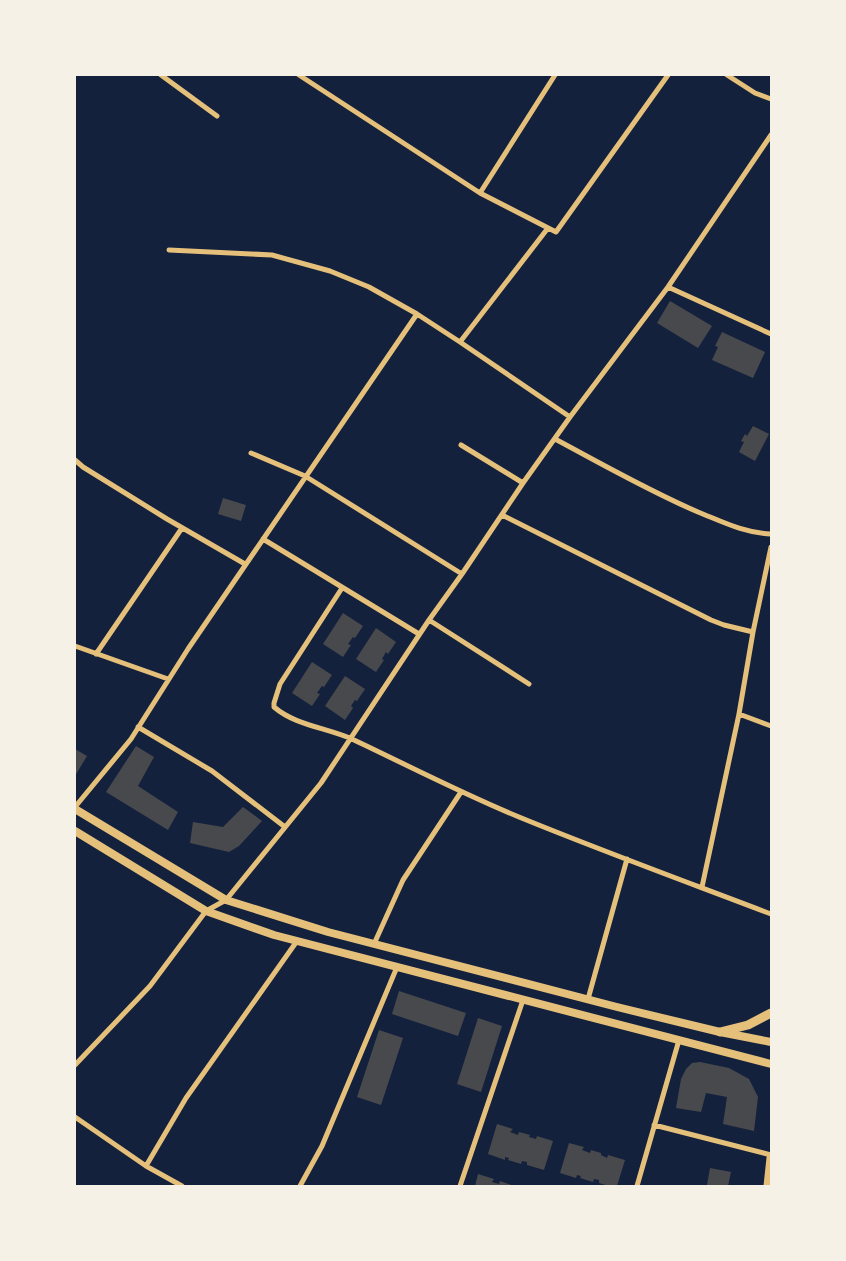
<svg xmlns="http://www.w3.org/2000/svg" width="846" height="1261" viewBox="0 0 846 1261" font-family="'DM Sans',sans-serif">
	<style>
		.building { fill: #48494c }
		.lines { fill: none; stroke-linecap: round; stroke-linejoin: round }
		.minor { stroke: #e5c07b; stroke-width: 5 }
		.tertiary { stroke: #e5c07b; stroke-width: 8 }
		.secondary { stroke: #e5c07b; stroke-width: 9 }
	</style>
	<rect width="100%" height="100%" fill="#14213d"/>
	<!-- building -->
	<path class="building" d="M670,301L712,326L698,348L657,323Z
		M722,332L765,352L753,378L712,360L718,347L715,346Z
		M753,426L769,434L755,461L739,452L744,442L741,441L745,434L747,436Z
		M223,498L246,505L241,521L218,514Z
		M343,613L363,626L355,638L353,637L348,644L351,645L343,657L323,644Z
		M376,628L396,642L388,654L386,652L382,659L384,660L376,672L356,659Z
		M312,662L332,675L324,687L322,686L317,693L320,694L312,706L292,693Z
		M345,676L365,689L357,701L355,700L351,706L353,708L345,720L325,706Z
		M136,746L154,757L138,786L178,812L168,830L106,792Z
		M75,749L87,756L75,776Z
		M243,807L262,821L239,846L229,852L190,843L193,822L223,827Z
		M399,991L466,1013L458,1036L392,1014Z
		M478,1018L502,1026L481,1092L457,1084Z
		M379,1030L403,1038L381,1105L357,1097Z
		M700,1062L729,1068L749,1079L758,1097L754,1131L723,1124L727,1097L706,1093L701,1112L676,1108L681,1079L686,1069L692,1063Z
		M497,1124L513,1129L510,1132L518,1135L519,1132L530,1135L529,1137L536,1139L537,1136L553,1141L544,1170L527,1165V1162L522,1161L521,1164L508,1160L509,1158L505,1157V1160L488,1154Z
		M569,1143L584,1147L582,1150L590,1153L591,1150L601,1153V1155L607,1158L608,1155L625,1160L617,1186H609L599,1183V1180L594,1179L593,1182L580,1178L581,1176L577,1175L576,1178L560,1173Z
		M710,1168L731,1172L728,1186L707,1185Z
		M478,1174L494,1179L492,1182L499,1184L500,1181L514,1186H475Z"/>
	<g class="lines">
		<!-- minor -->
		<path class="minor" d="M161,75L217,116
			M299,75L480,193L556,232L668,75
			M727,75L755,93L771,99
			M480,193L555,75
			M169,250L272,255L330,271L369,287L417,314L460,342L548,228
			M668,287L771,334
			M460,342L570,417
			M555,439C602,464 649,491 698,512C723,522 744,533 771,534
			M461,445L523,483
			M251,453L305,476L462,574
			M75,460L83,467L167,519L245,564
			M502,515L711,620L724,625L753,632
			M263,539L419,634
			M342,588L280,684L274,703V707C296,726 329,728 354,740C409,766 463,794 519,817C602,851 687,882 771,914
			M429,620L529,684
			M75,646L168,679
			M96,654L182,528
			M739,714L771,726
			M138,727L212,771L285,827
			M75,807L131,739L188,649L417,314
			M702,887L739,714L753,632L771,547
			M374,944L403,880L461,792
			M588,999L627,859
			M75,1065L150,986L206,911L226,900L321,783L429,620L462,574L523,483L570,417L668,287L771,135
			M75,1117L146,1166L182,1186
			M654,1125L771,1155
			M146,1166L186,1098L297,941
			M300,1186L322,1146L397,967
			M460,1186L523,1000
			M637,1186L679,1040"/>
		<!-- tertiary -->
		<path class="tertiary" d="M75,809L226,900L328,932L617,1007L720,1032L771,1042
			M75,831L206,911L274,935L771,1064"/>
		<!-- secondary -->
		<path class="secondary" d="M720,1032L748,1025L771,1013
			M768,1186L771,1158"/>
	</g>
	<!-- border -->
	<rect width="846" height="1261" fill="none" stroke="#f6f1e7" stroke-width="152"/>
</svg>
